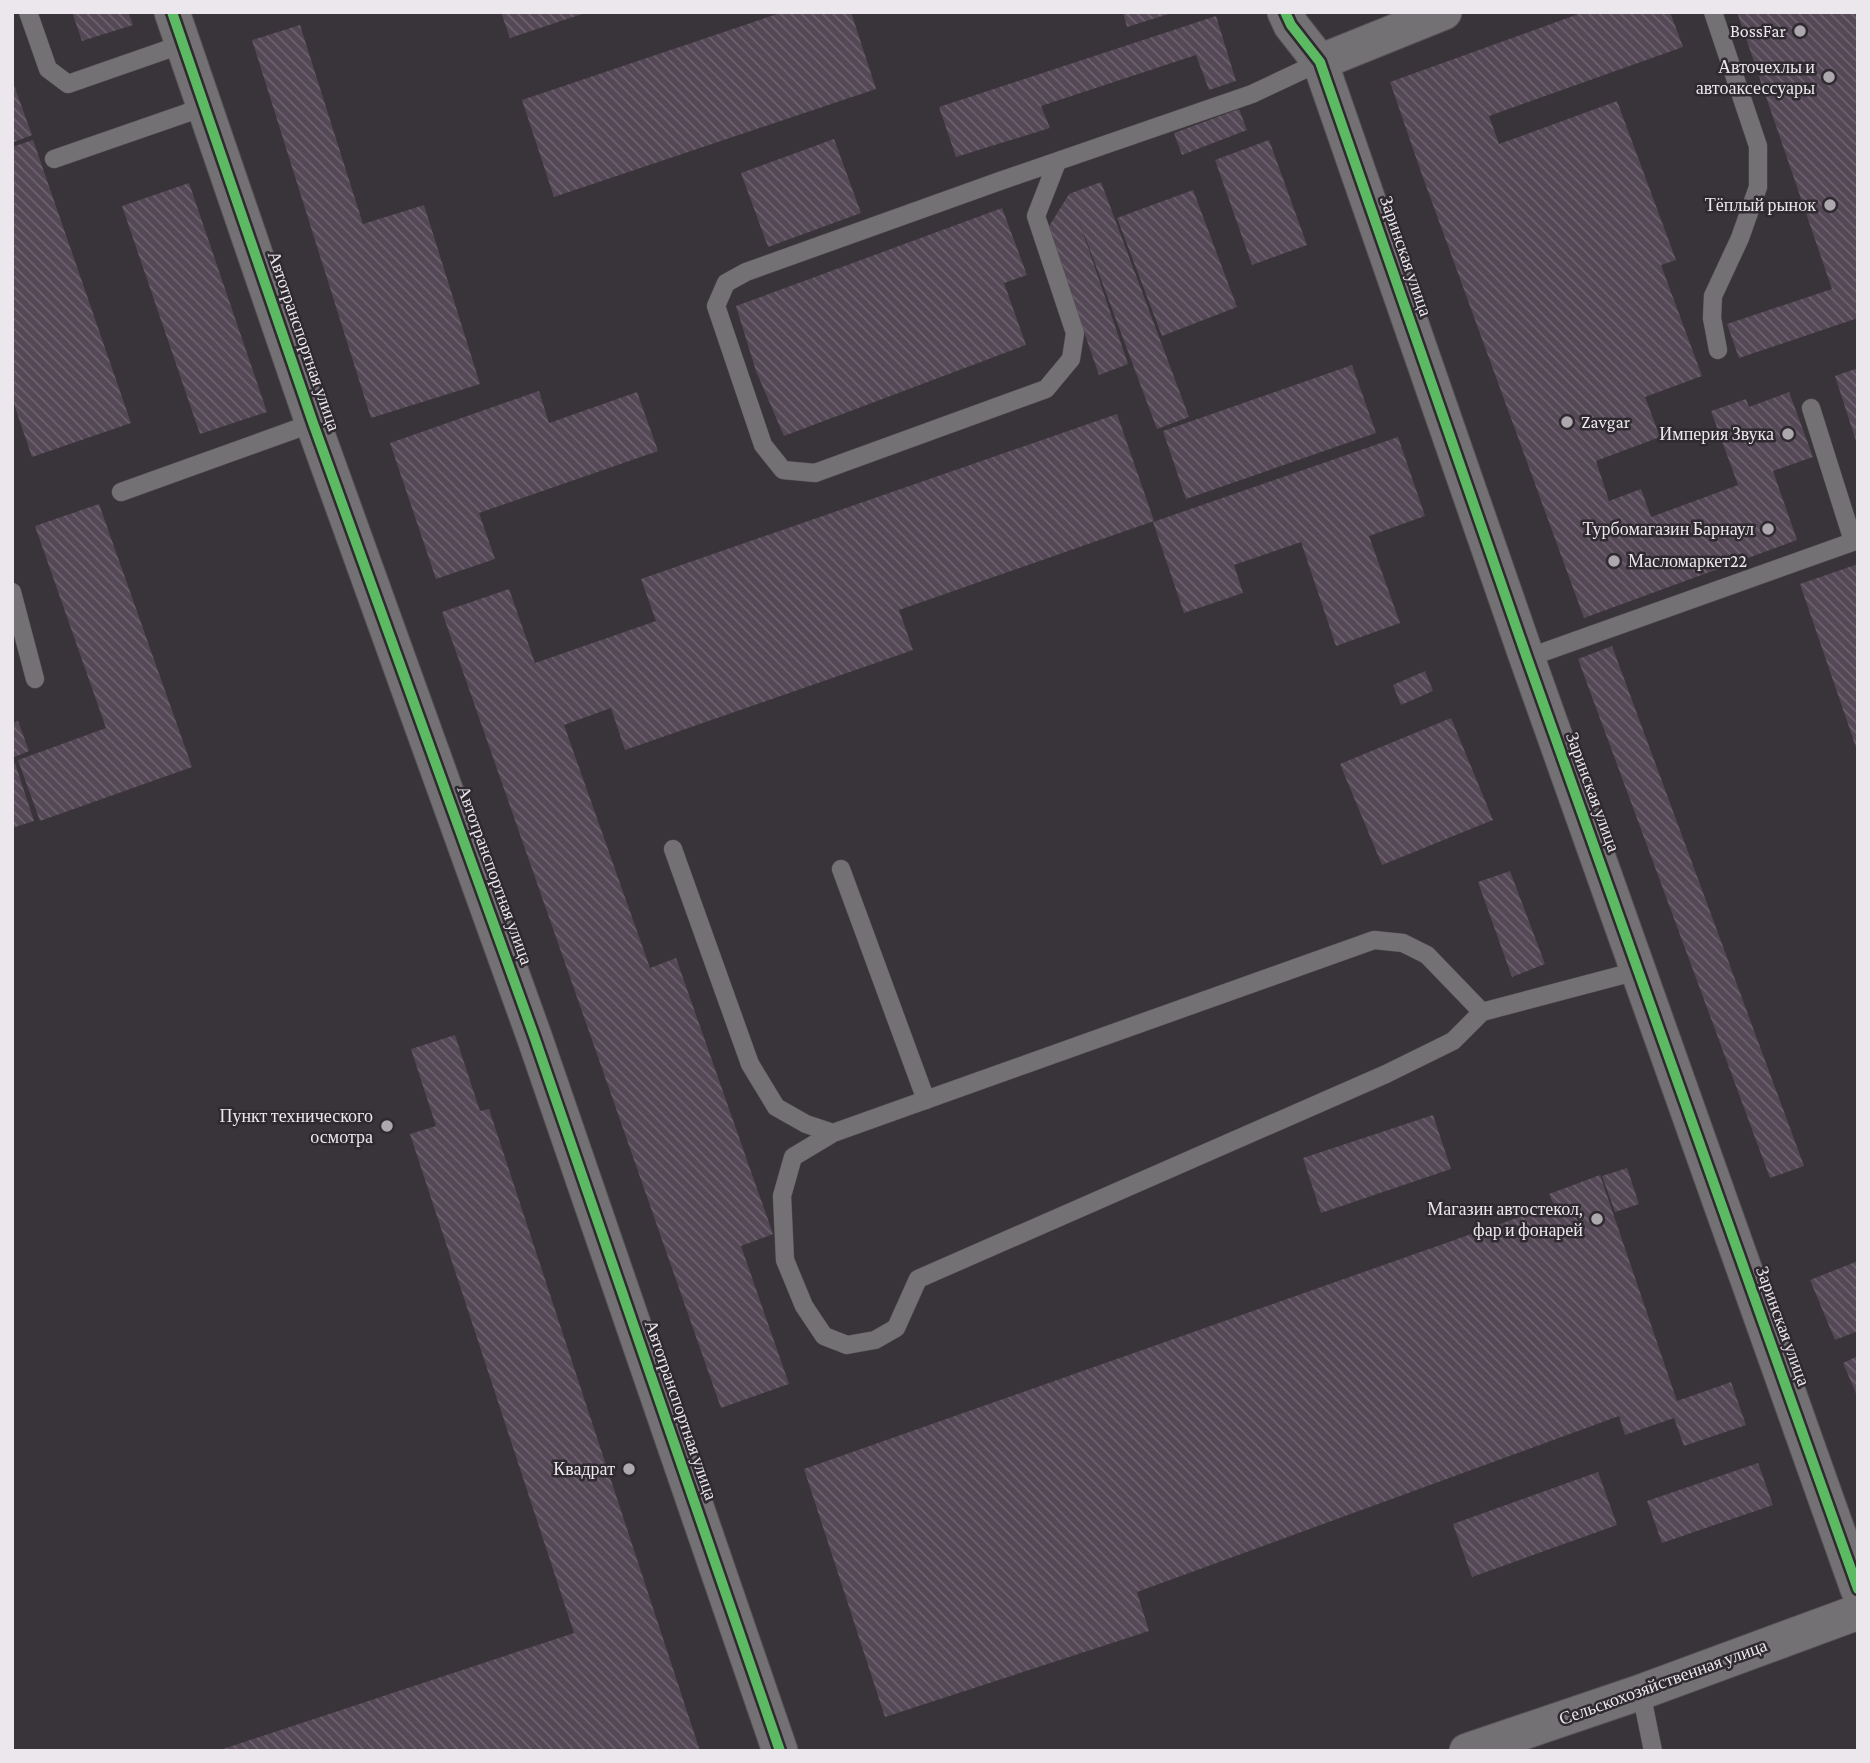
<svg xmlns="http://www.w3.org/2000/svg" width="1870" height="1763" viewBox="0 0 1870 1763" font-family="'Crimson Pro',serif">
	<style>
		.building { fill: url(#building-back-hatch) }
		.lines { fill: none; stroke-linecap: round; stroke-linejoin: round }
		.service-casing { stroke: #555155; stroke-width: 19 }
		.minor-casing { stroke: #555155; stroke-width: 37 }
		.service { stroke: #747174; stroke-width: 18 }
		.minor { stroke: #747174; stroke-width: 35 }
		.cycleway-casing { stroke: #2f2930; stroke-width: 15 }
		.cycleway { stroke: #5cba63; stroke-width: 10 }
		.poi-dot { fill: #ada8ad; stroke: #2f2930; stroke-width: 2.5 }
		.labels { text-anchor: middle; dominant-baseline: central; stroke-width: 5; stroke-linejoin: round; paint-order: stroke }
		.poi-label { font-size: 18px; fill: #ebe7ec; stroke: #2f2930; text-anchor: end }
		.street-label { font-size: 18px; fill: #ebe7ec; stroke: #2f2930 }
	</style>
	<defs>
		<pattern id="building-back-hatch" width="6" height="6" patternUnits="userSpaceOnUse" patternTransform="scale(1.75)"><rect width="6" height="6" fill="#544756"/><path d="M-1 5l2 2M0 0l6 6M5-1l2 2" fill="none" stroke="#6d626e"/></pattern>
	</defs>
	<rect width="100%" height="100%" fill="#393439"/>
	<!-- building -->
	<path class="building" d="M72,12H128L133,25L82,41Z
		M501,12H585V13L510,38Z
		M783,12H851L876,89L554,197L522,100Z
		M1123,12H1172V13L1127,27Z
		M1584,12H1670L1683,47L1489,116L1499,144L1617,101L1676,260L1661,265L1702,376L1645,397L1660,437L1596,461L1609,501L1641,489L1651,517L1738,485L1711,411L1746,399L1749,407L1789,392L1813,457L1773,471L1797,540L1584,618L1421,172L1390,82Z
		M1737,12H1858V318L1739,358L1727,324L1832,289Z
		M1216,16L1236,81L1209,90L1196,55L1041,106L1050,128L956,157L939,107Z
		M300,25L363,224L424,205L480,384L371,418L252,40Z
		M12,80L32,135L12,143Z
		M1239,109L1247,130L1182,155L1174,133Z
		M834,139L861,213L768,247L741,173Z
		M33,140L131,423L32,457L12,398V147Z
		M1269,140L1307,245L1252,265L1215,160Z
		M1101,182L1189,417L1157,429L1078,218L1128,364L1099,375L1048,228L1069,194Z
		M189,183L267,412L200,434L122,206Z
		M1193,190L1237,307L1162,336L1117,218Z
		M1002,208L1027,275L1004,283L1026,345L784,436L756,371L736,306Z
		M1352,365L1376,433L1186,499L1163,431Z
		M1858,368V444H1857L1835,376Z
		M539,391L549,423L637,392L658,451L479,513L495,559L436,579L390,443Z
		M1117,414L1154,521L899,610L913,650L625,750L611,708L564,725L650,968L676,958L773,1234L741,1246L789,1384L721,1408L442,612L509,589L535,663L656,621L641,579Z
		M1398,437L1425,516L1369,536L1400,623L1336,646L1301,542L1234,565L1243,593L1184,613L1153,522Z
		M99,504L192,767L40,821L18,760L106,728L35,526Z
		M1858,564V750H1857L1800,584Z
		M1612,646L1804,1166L1770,1178L1578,659Z
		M1425,671L1433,691L1401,705L1393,685Z
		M1451,718L1493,820L1382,865L1340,764Z
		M18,721L29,751L12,758V723Z
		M12,763H15L34,821L12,828Z
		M1510,871L1545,964L1512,977L1478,882Z
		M455,1035L480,1111L489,1109L700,1751H217L574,1633L410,1134L436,1126L411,1049Z
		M1433,1115L1451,1169L1321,1213L1303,1158Z
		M1627,1168L1639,1204L1615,1212L1602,1176Z
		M1600,1175L1677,1401L1731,1382L1746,1425L1684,1446L1674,1418L1625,1435L1619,1416L1137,1592L1149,1631L885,1717L804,1469L1554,1205L1549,1194Z
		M1858,1261V1331L1835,1340L1810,1280Z
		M1858,1356V1398L1843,1363Z
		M1758,1463L1773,1505L1662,1543L1647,1501Z
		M1598,1472L1617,1525L1472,1577L1453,1524Z"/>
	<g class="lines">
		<!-- service casing -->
		<g class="service-casing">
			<path id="service" d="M28,12L48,69L68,84L183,44
				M1713,12L1758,146V187L1740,238L1713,296L1712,318L1718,350
				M54,159L204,107
				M1057,162L1036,216L1075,333L1071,359L1046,389L815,473L783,470L763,445L716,306L726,283L746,272L1000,181L1252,94L1320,62
				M1811,408L1853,541
				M121,492L313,423
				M12,592L35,679
				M1527,658L1858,540
				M673,849L750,1064L776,1107L806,1124L833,1133
				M841,869L926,1100
				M1482,1012L1453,1041L1386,1074L918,1279L896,1328L875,1340L847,1345L824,1336L804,1306L785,1260L782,1196L793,1157L833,1133L1374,940L1403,943L1427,955L1482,1012L1637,971
				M1641,1692L1653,1751"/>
		</g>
		<!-- minor casing -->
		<g class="minor-casing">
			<path id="minor" d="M172,12L313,423L534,1036L780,1751
				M1285,12L1291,25L1320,62L1527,658L1858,1589
				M1320,62L1444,12
				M1467,1751L1641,1692L1858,1612"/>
		</g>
		<!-- service -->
		<use href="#service" class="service"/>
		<!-- minor -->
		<use href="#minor" class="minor"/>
		<!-- cycleway casing -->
		<g class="cycleway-casing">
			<path id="cycleway" d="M172,12L313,423L534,1036L780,1751
				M1285,12L1291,25L1320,62L1527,658L1858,1589"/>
		</g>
		<!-- cycleway -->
		<use href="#cycleway" class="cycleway"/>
	</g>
	<!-- markers -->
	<g class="poi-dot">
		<circle cx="1800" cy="31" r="7"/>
		<circle cx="1829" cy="77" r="7"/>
		<circle cx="1830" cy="205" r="7"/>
		<circle cx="1567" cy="422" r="7"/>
		<circle cx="1788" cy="434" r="7"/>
		<circle cx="1768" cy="529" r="7"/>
		<circle cx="1614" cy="561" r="7"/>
		<circle cx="387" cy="1126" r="7"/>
		<circle cx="1597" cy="1219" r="7"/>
		<circle cx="629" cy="1469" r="7"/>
	</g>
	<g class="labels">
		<!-- poi labels -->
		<g class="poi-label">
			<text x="1786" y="31">BossFar</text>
			<text x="1815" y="67">Авточехлы и<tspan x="1815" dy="21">автоаксессуары</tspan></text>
			<text x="1816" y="205">Тёплый рынок</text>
			<text x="1581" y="422" text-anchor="start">Zavgar</text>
			<text x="1774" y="434">Империя Звука</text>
			<text x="1754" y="529">Турбомагазин Барнаул</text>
			<text x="1628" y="561" text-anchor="start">Масломаркет22</text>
			<text x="373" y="1116">Пункт технического<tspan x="373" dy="21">осмотра</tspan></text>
			<text x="1583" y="1209">Магазин автостекол,<tspan x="1583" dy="21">фар и фонарей</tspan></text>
			<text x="615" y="1469">Квадрат</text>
		</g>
		<!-- street labels -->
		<g class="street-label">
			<text transform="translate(1406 256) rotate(71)">Заринская улица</text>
			<text transform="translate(304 341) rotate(71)">Автотранспортная улица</text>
			<text transform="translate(1593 792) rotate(70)">Заринская улица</text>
			<text transform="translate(495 875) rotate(70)">Автотранспортная улица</text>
			<text transform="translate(1783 1326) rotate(70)">Заринская улица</text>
			<text transform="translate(681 1410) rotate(71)">Автотранспортная улица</text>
			<text transform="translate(1663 1682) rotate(-20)">Сельскохозяйственная улица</text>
		</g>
	</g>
	<!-- border -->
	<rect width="1870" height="1763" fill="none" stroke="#ebe7ec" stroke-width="28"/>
</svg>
